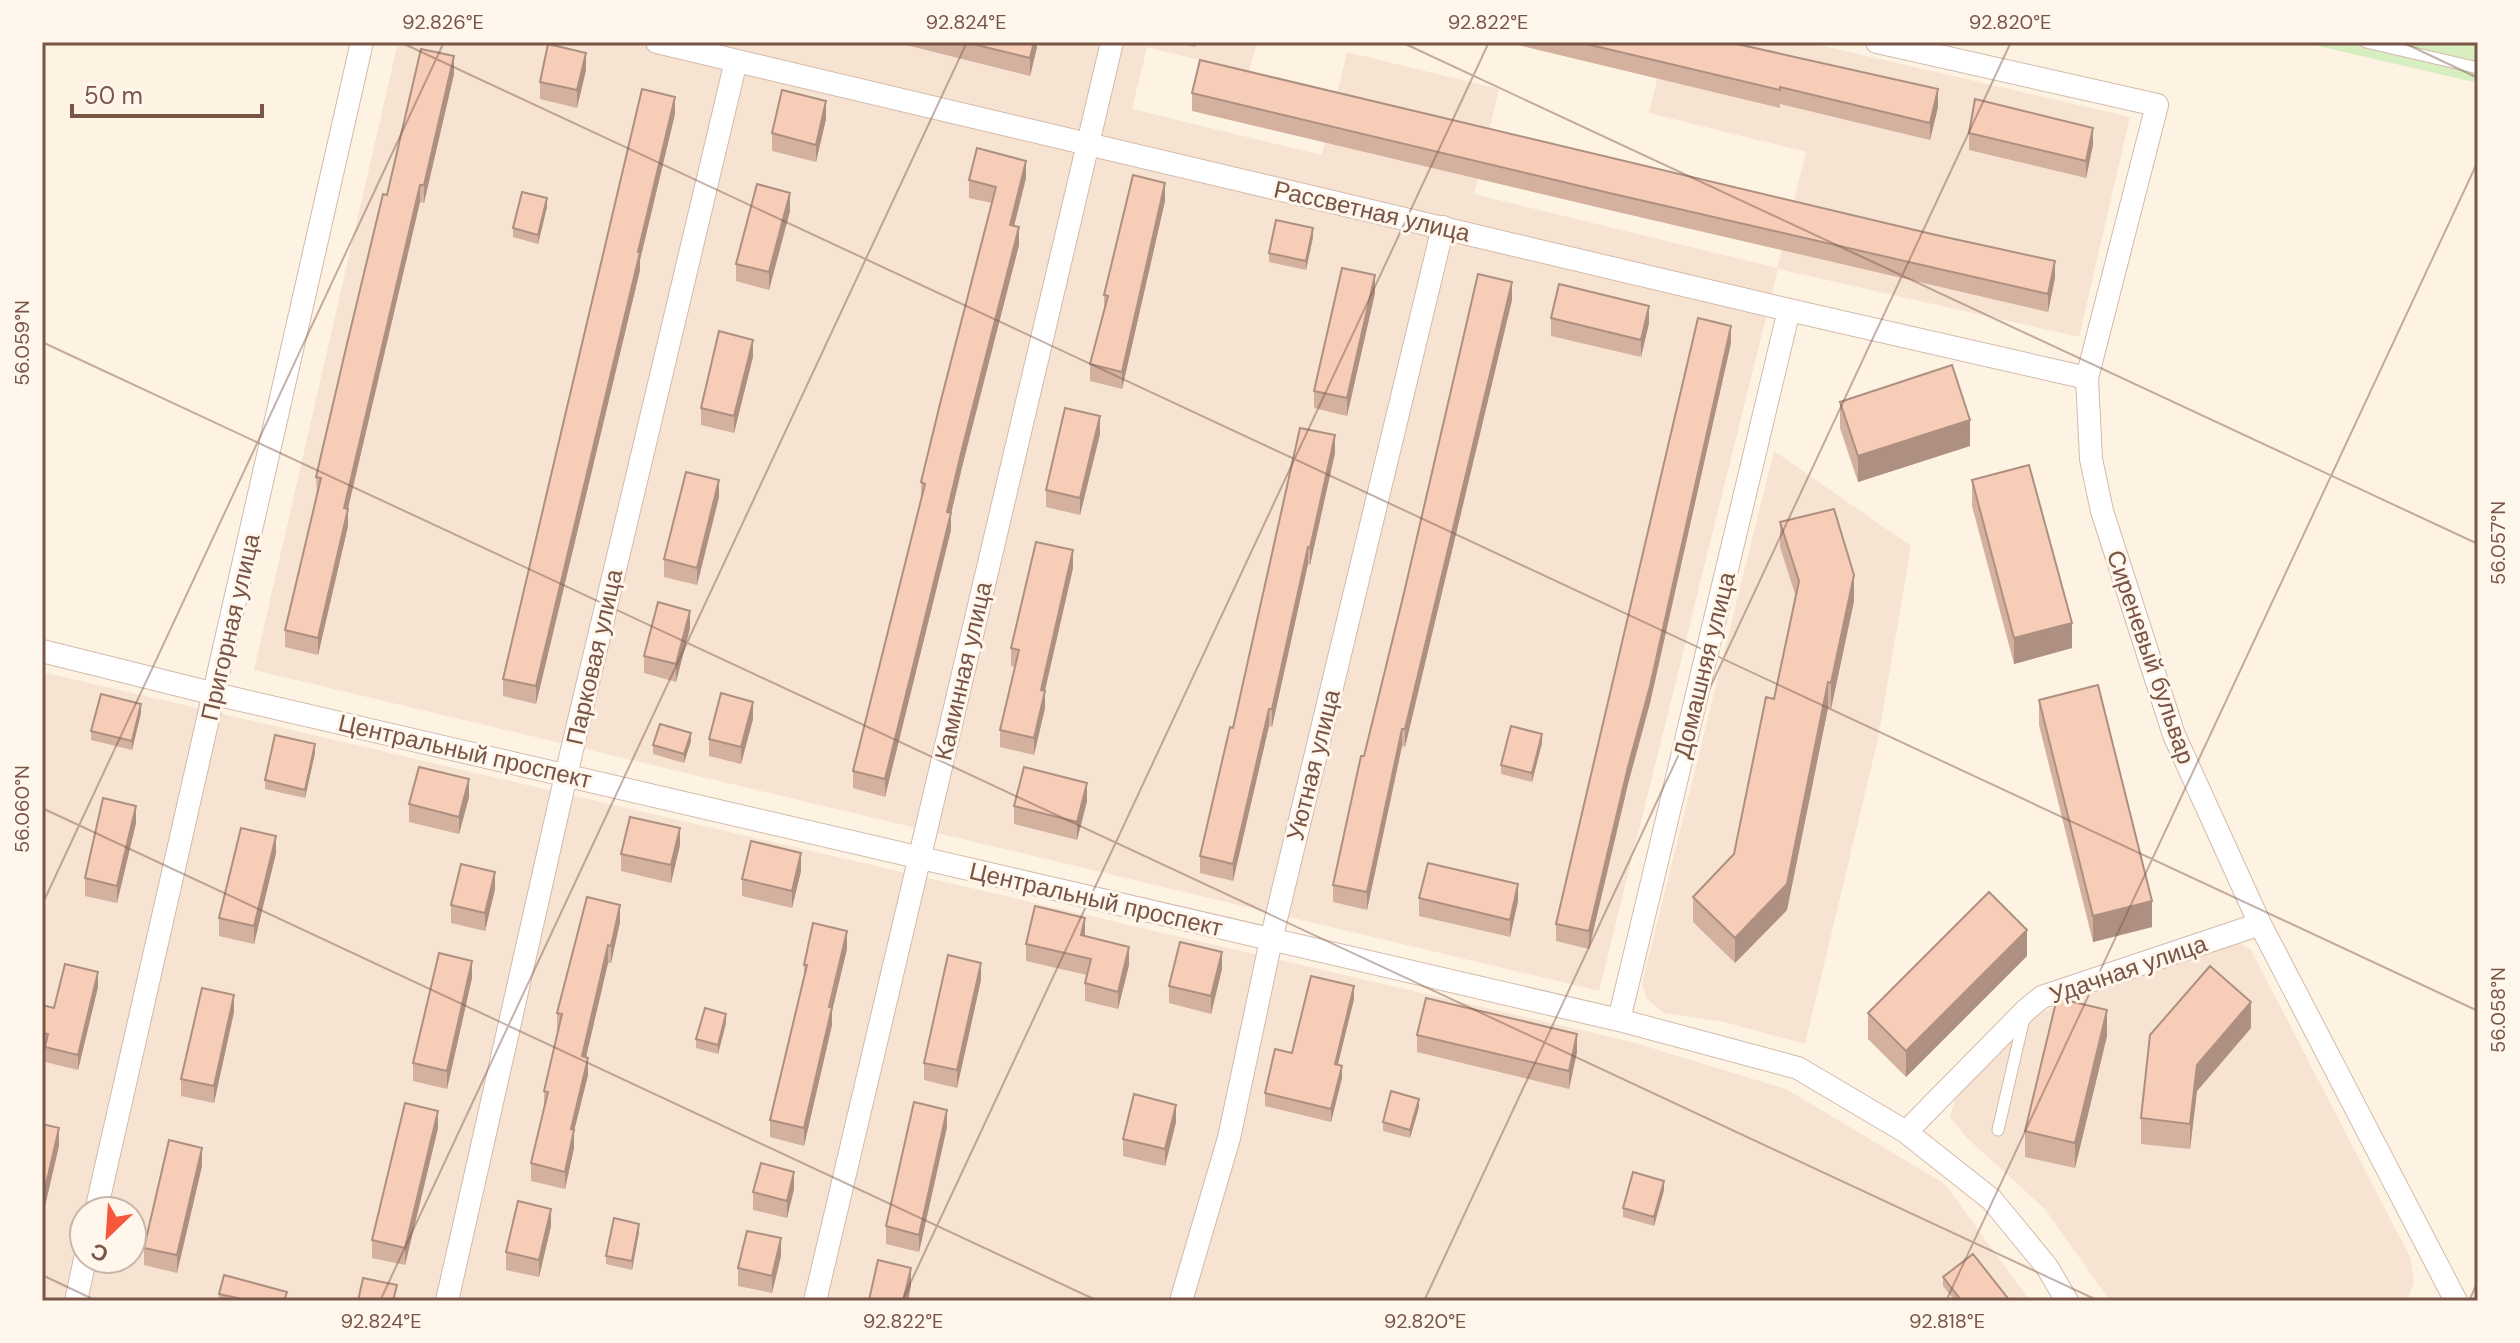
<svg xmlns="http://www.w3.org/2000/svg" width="2520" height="1343" viewBox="0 0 2520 1343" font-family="'DM Sans',sans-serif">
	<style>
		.residential { fill: #f7e3d1; fill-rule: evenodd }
		.green { fill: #d6eec0 }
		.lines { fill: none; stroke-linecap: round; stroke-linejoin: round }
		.service-casing { stroke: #d3baab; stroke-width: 13 }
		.minor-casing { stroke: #d3baab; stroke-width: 24 }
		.service { stroke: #fff; stroke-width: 11 }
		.minor { stroke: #fff; stroke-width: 22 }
		.wall { fill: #d4b09e }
		.shaded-wall { fill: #ad9081 }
		.building { fill: #f7cdb8; stroke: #ad9081; stroke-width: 2 }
		.ticks { fill: none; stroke: #795546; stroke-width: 2; stroke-opacity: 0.45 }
		.labels { text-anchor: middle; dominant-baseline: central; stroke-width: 6; stroke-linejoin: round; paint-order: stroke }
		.street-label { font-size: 24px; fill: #795546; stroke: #fff6ec }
		.neatline { fill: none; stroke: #795546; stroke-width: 3 }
		.ticks-label { font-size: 20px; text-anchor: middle; fill: #795546 }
	</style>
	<rect width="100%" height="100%" fill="#fef2e3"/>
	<!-- residential -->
	<path class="residential" d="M398,42H1257L1249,72L1147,47L1132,109L1322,155L1347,52L1499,89L1474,194L1777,268L1806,152L1649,113L1666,42H1806L2130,117L2079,337L1778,269L1599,991L254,670Z
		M1774,451L1911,546L1878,739L1805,1044L1724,1022L1664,1013L1647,999L1642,984Z
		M42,672L1632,1042L1786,1089L1945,1184L2030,1301H42ZM84,1211H132V1259H84Z
		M2240,943L2251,950L2411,1259L2414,1283L2406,1301H2110L2045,1209L1967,1138L1950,1117L1955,1100L2028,1019L2056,1006L2223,944Z"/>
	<!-- green -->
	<path class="green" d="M2301,42H2478V83Z"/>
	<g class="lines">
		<!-- service casing -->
		<g class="service-casing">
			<path id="service" d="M2366,42L2478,68
				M1998,1130L2024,1018"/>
		</g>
		<!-- minor casing -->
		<g class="minor-casing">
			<path id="minor" d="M657,42L1789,310L2087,378
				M1877,42L2157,105L2087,378L2091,459L2102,511L2174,735L2260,924L2456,1301
				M42,651L215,694L1619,1020L1798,1068L1906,1132L1992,1200L2047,1267L2067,1301
				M1619,1020L1789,310
				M1906,1132L2026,1010L2042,997L2260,924
				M96,1211L362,42
				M76,1301L85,1259
				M447,1301L566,775L736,61
				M815,1301L1112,42
				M1181,1301L1229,1138L1271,940L1443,227"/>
		</g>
		<!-- service -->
		<use href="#service" class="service"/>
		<!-- minor -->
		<use href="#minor" class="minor"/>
	</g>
	<!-- wall -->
	<path class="wall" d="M894,42H1037V47L1030,76Z
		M1174,42H1196L1195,47Z
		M1505,42H1728L1938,107L1930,140L1780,104V108Z
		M586,70L577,108L540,99V82Z
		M454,74L424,203L420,202L348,509V526L318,655L285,647V630L317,494L316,477L387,195Z
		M1192,93L2055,278L2048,312L1605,209L1192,111Z
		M675,114L640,260V270L536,704L503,696V679Z
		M826,119L816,162L772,151V133Z
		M1969,133L2093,145L2086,178L1969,150Z
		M1026,178L1014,226L1019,245L963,463L951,514V530L885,797L853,788V771L921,500V482L992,203L969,198V180Z
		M1165,201L1122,389L1090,381V364L1104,309V295Z
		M547,207L538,244L513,237V228Z
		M790,211L769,290L736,281V264Z
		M1313,237L1306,270L1269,262V253Z
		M1375,293L1347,416L1314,408V391Z
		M1512,300L1405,747L1402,746L1367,910L1333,902V885L1364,756Z
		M1551,318L1649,323L1641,357L1551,336Z
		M1731,343L1650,703L1628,784L1589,949L1556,941V924Z
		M753,357L734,433L701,425V408Z
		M1840,402L1970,446L1858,482L1840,428Z
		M1100,434L1080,515L1046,507V490Z
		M1335,453L1310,565L1308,564L1272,727L1269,726L1233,881L1200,873V856L1233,728Z
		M1972,480L2072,648L2014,664L1972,506Z
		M719,497L697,585L664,577V559Z
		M1780,522L1854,601L1831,709L1828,708L1787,910L1735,963L1693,922V897L1734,854L1774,699L1796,597L1780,547Z
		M1073,568L1045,691V708L1034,755L1000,747V730L1015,667L1011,666V648Z
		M690,628L676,682L644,673V656Z
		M2039,700L2152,927L2093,942L2039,725Z
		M141,713L132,750L91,740V731Z
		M753,719L741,764L709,756V739Z
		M691,741L684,763L653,754V745Z
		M1542,743L1532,782L1501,774V765Z
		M315,753L305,798L265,789V780Z
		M469,797L459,834L409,822V804Z
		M1087,801L1077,840L1014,824V806Z
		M136,823L117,903L85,896V878Z
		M680,845L671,883L621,871V854Z
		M276,853L254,944L219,936V918Z
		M801,871L792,908L742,896V879Z
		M495,889L485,931L451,923V905Z
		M1419,898L1518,901L1510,937L1419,916Z
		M620,922L611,963H608L586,1057L588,1075L574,1131V1148L565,1189L531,1181V1163L544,1107V1091L558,1030H557V1013Z
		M1085,936L1129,965L1118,1009L1085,1001V983L1087,975L1026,961V944Z
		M847,949L832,1011V1025L804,1146L770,1137V1120L804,980V965Z
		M2027,956L1906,1077L1868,1039V1013Z
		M1222,969L1211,1014L1169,1003V986Z
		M472,978L447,1089L413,1081V1063Z
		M981,980L957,1088L924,1080V1063Z
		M98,987L78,1070L45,1062V1048H42V1005L54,1008Z
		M1354,999L1338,1064L1342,1078L1331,1122L1265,1106V1093L1292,1053Z
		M234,1012L214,1103L181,1096V1079Z
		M726,1023L718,1054L696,1048V1039Z
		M2251,1028L2197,1091L2190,1149L2141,1144V1118Z
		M1417,1035L1577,1052L1569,1089L1417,1052Z
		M2107,1036L2075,1168L2025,1157V1131Z
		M1419,1107L1410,1138L1383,1131V1122Z
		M1176,1122L1165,1166L1123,1156V1139Z
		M947,1127L919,1252L886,1244V1226Z
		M438,1128L405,1265L372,1258V1240Z
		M202,1166L177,1273L144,1265V1248Z
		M794,1189L787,1218L753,1210V1192Z
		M1664,1190L1654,1226L1623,1217V1208Z
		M551,1226L539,1277L506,1270V1252Z
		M639,1232L632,1270L606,1264V1256Z
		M781,1256L772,1293L738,1286V1268Z
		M1943,1277L2010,1301H1955L1943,1286Z
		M219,1294L287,1301H219Z"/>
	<!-- shaded-wall -->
	<path class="shaded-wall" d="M1034,42H1037V47L1030,76V58Z
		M586,53V70L577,108V90Z
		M454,56V74L424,203V185Z
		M1938,89V107L1930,140V123Z
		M675,97V114L640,260V270L536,704V686Z
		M826,101V119L816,162V145Z
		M2093,128V145L2086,178V161Z
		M1026,161V178L1010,242V225Z
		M1165,183V201L1122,389V372Z
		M420,185V202L344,525V508Z
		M790,193V211L769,290V272Z
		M547,198V207L538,244V235Z
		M1019,227V245L963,463L951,514V530L885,797V779L947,512L963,445Z
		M1313,228V237L1306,270V261Z
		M2055,261V278L2048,312V294Z
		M1375,275V293L1347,416V398Z
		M1512,282V300L1405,747V729Z
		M1649,306V323L1641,357V340Z
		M1731,326V343L1650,703L1628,784L1589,949V931Z
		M753,340V357L734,433V416Z
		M1100,416V434L1080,515V498Z
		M1970,420V446L1858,482V456Z
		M1335,435V453L1310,565V548Z
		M719,480V497L697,585V568Z
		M348,509V526L318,655V638Z
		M1308,547V564L1272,727V709Z
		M1073,550V568L1041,707V690Z
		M1854,575V601L1831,709V683Z
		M690,611V628L676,682V664Z
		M2072,623V648L2014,664V638Z
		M1828,682V708L1787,910L1735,963V938Z
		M1045,691V708L1034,755V738Z
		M753,702V719L741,764V747Z
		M141,704V713L132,750V741Z
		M1269,709V726L1233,881V864Z
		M1402,729V746L1367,910V892Z
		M691,733V741L684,763V754Z
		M1542,734V743L1532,782V773Z
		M315,744V753L305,798V790Z
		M469,779V797L459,834V817Z
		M1087,783V801L1077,840V822Z
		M136,806V823L117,903V886Z
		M680,828V845L671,883V865Z
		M276,836V853L254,944V926Z
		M801,853V871L792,908V891Z
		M495,872V889L485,931V913Z
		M1518,884V901L1510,937V920Z
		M2152,901V927L2093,942V916Z
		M620,905V922L611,963V946Z
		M1085,918V935L1081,952V935Z
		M2027,930V956L1906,1077V1051Z
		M847,931V949L832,1011V1025L804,1146V1128Z
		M608,945V963L582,1074V1056Z
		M1129,947V965L1118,1009V992Z
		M1222,952V969L1211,1014V996Z
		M472,961V978L447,1089V1071Z
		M981,963V980L957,1088V1070Z
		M98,972V987L78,1070V1055Z
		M1354,986V999L1335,1076V1064Z
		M234,995V1012L214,1103V1086Z
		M2251,1002V1028L2197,1091L2190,1149V1124L2197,1065Z
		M2107,1010V1036L2075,1168V1143Z
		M726,1014V1023L718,1054V1045Z
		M1577,1034V1052L1569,1089V1071Z
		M588,1058V1075L574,1131V1148L565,1189V1172L571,1129Z
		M1342,1066V1078L1331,1122V1109Z
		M1419,1099V1107L1410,1138V1130Z
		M1176,1105V1122L1165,1166V1149Z
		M947,1110V1127L919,1252V1235Z
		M438,1111V1128L405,1265V1248Z
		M59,1128V1146L42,1219V1202Z
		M202,1148V1166L177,1273V1255Z
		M794,1172V1189L787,1218V1201Z
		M1664,1181V1190L1654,1226V1217Z
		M551,1209V1226L539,1277V1260Z
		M639,1224V1232L632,1270V1261Z
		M781,1238V1256L772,1293V1276Z
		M911,1268V1286L908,1301H903Z"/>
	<!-- building -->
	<path class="building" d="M964,42H1034L1030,58Z
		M1578,42H1728L1938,89L1930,123L1780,87V90Z
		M548,44L586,53L577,90L540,82Z
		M421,49L454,56L424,185H420L344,508L348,509L318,638L285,630L321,478L316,477L346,348L383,194L387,195Z
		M1200,60L1936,235L2055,261L2048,294L1605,192L1192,93Z
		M642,89L675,97L638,252H640L536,686L503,679Z
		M782,90L826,101L816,145L772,133Z
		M1975,99L2093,128L2086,161L1969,133Z
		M977,148L1026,161L1010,225L1019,227L963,445L947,512L951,513L885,779L853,771L925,484L921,482L940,404L996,187L969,180Z
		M1133,175L1165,183L1122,372L1090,364L1108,296L1104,295Z
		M757,184L790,193L769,272L736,264Z
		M522,192L547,198L538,235L513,228Z
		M1276,220L1313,228L1306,261L1269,253Z
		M1342,268L1375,275L1347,398L1314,391Z
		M1478,274L1512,282L1405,729H1402L1367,892L1333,885L1361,756H1364L1404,593Z
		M1559,284L1649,306L1641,340L1551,318Z
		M1698,318L1731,326L1650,686L1628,767L1589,931L1556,924Z
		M719,331L753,340L734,416L701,408Z
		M1952,365L1970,420L1858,456L1840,402Z
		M1065,408L1100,416L1080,498L1046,490Z
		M1300,428L1335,435L1310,548L1308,547L1272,709H1269L1233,864L1200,856L1230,727L1233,728Z
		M2029,465L2072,623L2014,638L1972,480Z
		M686,472L719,480L697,568L664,559Z
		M1834,509L1854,575L1831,683L1828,682L1787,884L1735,938L1693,897L1734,854L1766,697L1774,699L1799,581L1780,522Z
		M1036,542L1073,550L1041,690L1045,691L1034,738L1000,730L1019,650L1011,648Z
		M658,602L690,611L676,664L644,656Z
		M2098,685L2152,901L2093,916L2039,700Z
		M721,693L753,702L741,747L709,739Z
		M101,694L141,704L132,741L91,731Z
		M660,724L691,733L684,754L653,745Z
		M1511,726L1542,734L1532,773L1501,765Z
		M275,735L315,744L305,790L265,780Z
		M419,767L469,779L459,817L409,804Z
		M1024,767L1087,783L1077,822L1014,806Z
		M103,798L136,806L117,886L85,878Z
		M630,817L680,828L671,865L621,854Z
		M241,828L276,836L254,926L219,918Z
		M751,841L801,853L792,891L742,879Z
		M1428,863L1518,884L1510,920L1419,898Z
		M461,864L495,872L485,913L451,905Z
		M1989,892L2027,930L1906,1051L1868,1013Z
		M587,897L620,905L611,946L608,945L582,1056L588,1058L571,1129L574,1130L565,1172L531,1163L548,1092L544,1091L562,1014L557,1013Z
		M1035,906L1085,918L1081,935L1129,947L1118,992L1085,983L1091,959L1026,944Z
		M813,923L847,931L829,1007H832L804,1128L770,1120L807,965H804Z
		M1180,942L1222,952L1211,996L1169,986Z
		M439,953L472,961L447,1071L413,1063Z
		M948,955L981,963L957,1070L924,1063Z
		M65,964L98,972L78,1055L45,1047L48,1034L42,1033V1005L54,1008Z
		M2210,966L2251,1002L2197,1065L2190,1124L2141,1118L2150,1035Z
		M1311,976L1354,986L1335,1064L1342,1066L1331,1109L1265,1093L1275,1049L1292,1053Z
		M202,988L234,995L214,1086L181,1079Z
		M1426,998L1577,1034L1569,1071L1417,1035Z
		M2057,998L2107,1010L2075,1143L2025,1131Z
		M705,1008L726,1014L718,1045L696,1039Z
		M1391,1091L1419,1099L1410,1130L1383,1122Z
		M1134,1094L1176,1105L1165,1149L1123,1139Z
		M914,1102L947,1110L919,1235L886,1226Z
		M405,1103L438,1111L405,1248L372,1240Z
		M42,1124L59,1128L42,1202Z
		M169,1140L202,1148L177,1255L144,1248Z
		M761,1163L794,1172L787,1201L753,1192Z
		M1633,1172L1664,1181L1654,1217L1623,1208Z
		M518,1201L551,1209L539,1260L506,1252Z
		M614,1218L639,1224L632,1261L606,1256Z
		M747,1231L781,1238L772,1276L738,1268Z
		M1973,1254L2010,1301H1962L1943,1277Z
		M878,1260L911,1268L903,1301H874L869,1300Z
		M224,1275L287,1292L284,1301H251L219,1294Z
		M363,1278L397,1285L393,1301H358Z"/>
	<!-- ticks -->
	<path class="ticks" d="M400,42L2478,1011M1401,42L2478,544M2402,42L2478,78M42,342L2099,1301M42,808L1098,1301M42,905L444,42M42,1275L97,1301M380,1301L967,42M902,1301L1489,42M1424,1301L2011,42M1946,1301L2478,161M2469,1301L2478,1281"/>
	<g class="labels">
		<!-- street labels -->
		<g class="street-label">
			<text transform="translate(1372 211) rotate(13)">Рассветная улица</text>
			<text transform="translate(230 627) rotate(-77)">Пригорная улица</text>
			<text transform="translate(594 657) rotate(-77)">Парковая улица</text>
			<text transform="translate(2151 657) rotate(71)">Сиреневый бульвар</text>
			<text transform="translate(1704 665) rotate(-76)">Домашняя улица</text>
			<text transform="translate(963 671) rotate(-77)">Каминная улица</text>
			<text transform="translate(465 751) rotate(13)">Центральный проспект</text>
			<text transform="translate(1313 765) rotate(-76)">Уютная улица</text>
			<text transform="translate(1096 899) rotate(13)">Центральный проспект</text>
			<text transform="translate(2128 969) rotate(-19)">Удачная улица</text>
		</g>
	</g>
	<!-- border -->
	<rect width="2520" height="1343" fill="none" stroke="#fff6ec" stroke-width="88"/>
	<!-- north arrow -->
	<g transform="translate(108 1235) rotate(205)"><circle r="38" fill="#fff6ec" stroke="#c9b6aa" stroke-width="2"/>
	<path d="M0-6L14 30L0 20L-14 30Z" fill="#f5583c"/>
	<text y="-12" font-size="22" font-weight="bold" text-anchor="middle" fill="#795546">С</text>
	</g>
	<!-- scale -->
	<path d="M72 104v12h190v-12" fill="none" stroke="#795546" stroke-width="4"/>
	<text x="84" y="104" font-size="24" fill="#795546" stroke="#fff6ec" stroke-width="6" paint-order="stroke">50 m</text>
	<rect x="44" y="44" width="2432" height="1255" class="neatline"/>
	<g class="ticks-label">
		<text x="443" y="29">92.826°E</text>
		<text x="966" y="29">92.824°E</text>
		<text x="1488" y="29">92.822°E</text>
		<text x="2010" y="29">92.820°E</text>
		<text transform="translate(22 343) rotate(-90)" y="7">56.059°N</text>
		<text transform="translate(2498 543) rotate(-90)" y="7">56.057°N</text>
		<text transform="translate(22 809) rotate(-90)" y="7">56.060°N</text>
		<text transform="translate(2498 1010) rotate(-90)" y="7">56.058°N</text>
		<text x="381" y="1328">92.824°E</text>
		<text x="903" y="1328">92.822°E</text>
		<text x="1425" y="1328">92.820°E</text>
		<text x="1947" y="1328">92.818°E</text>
	</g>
</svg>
